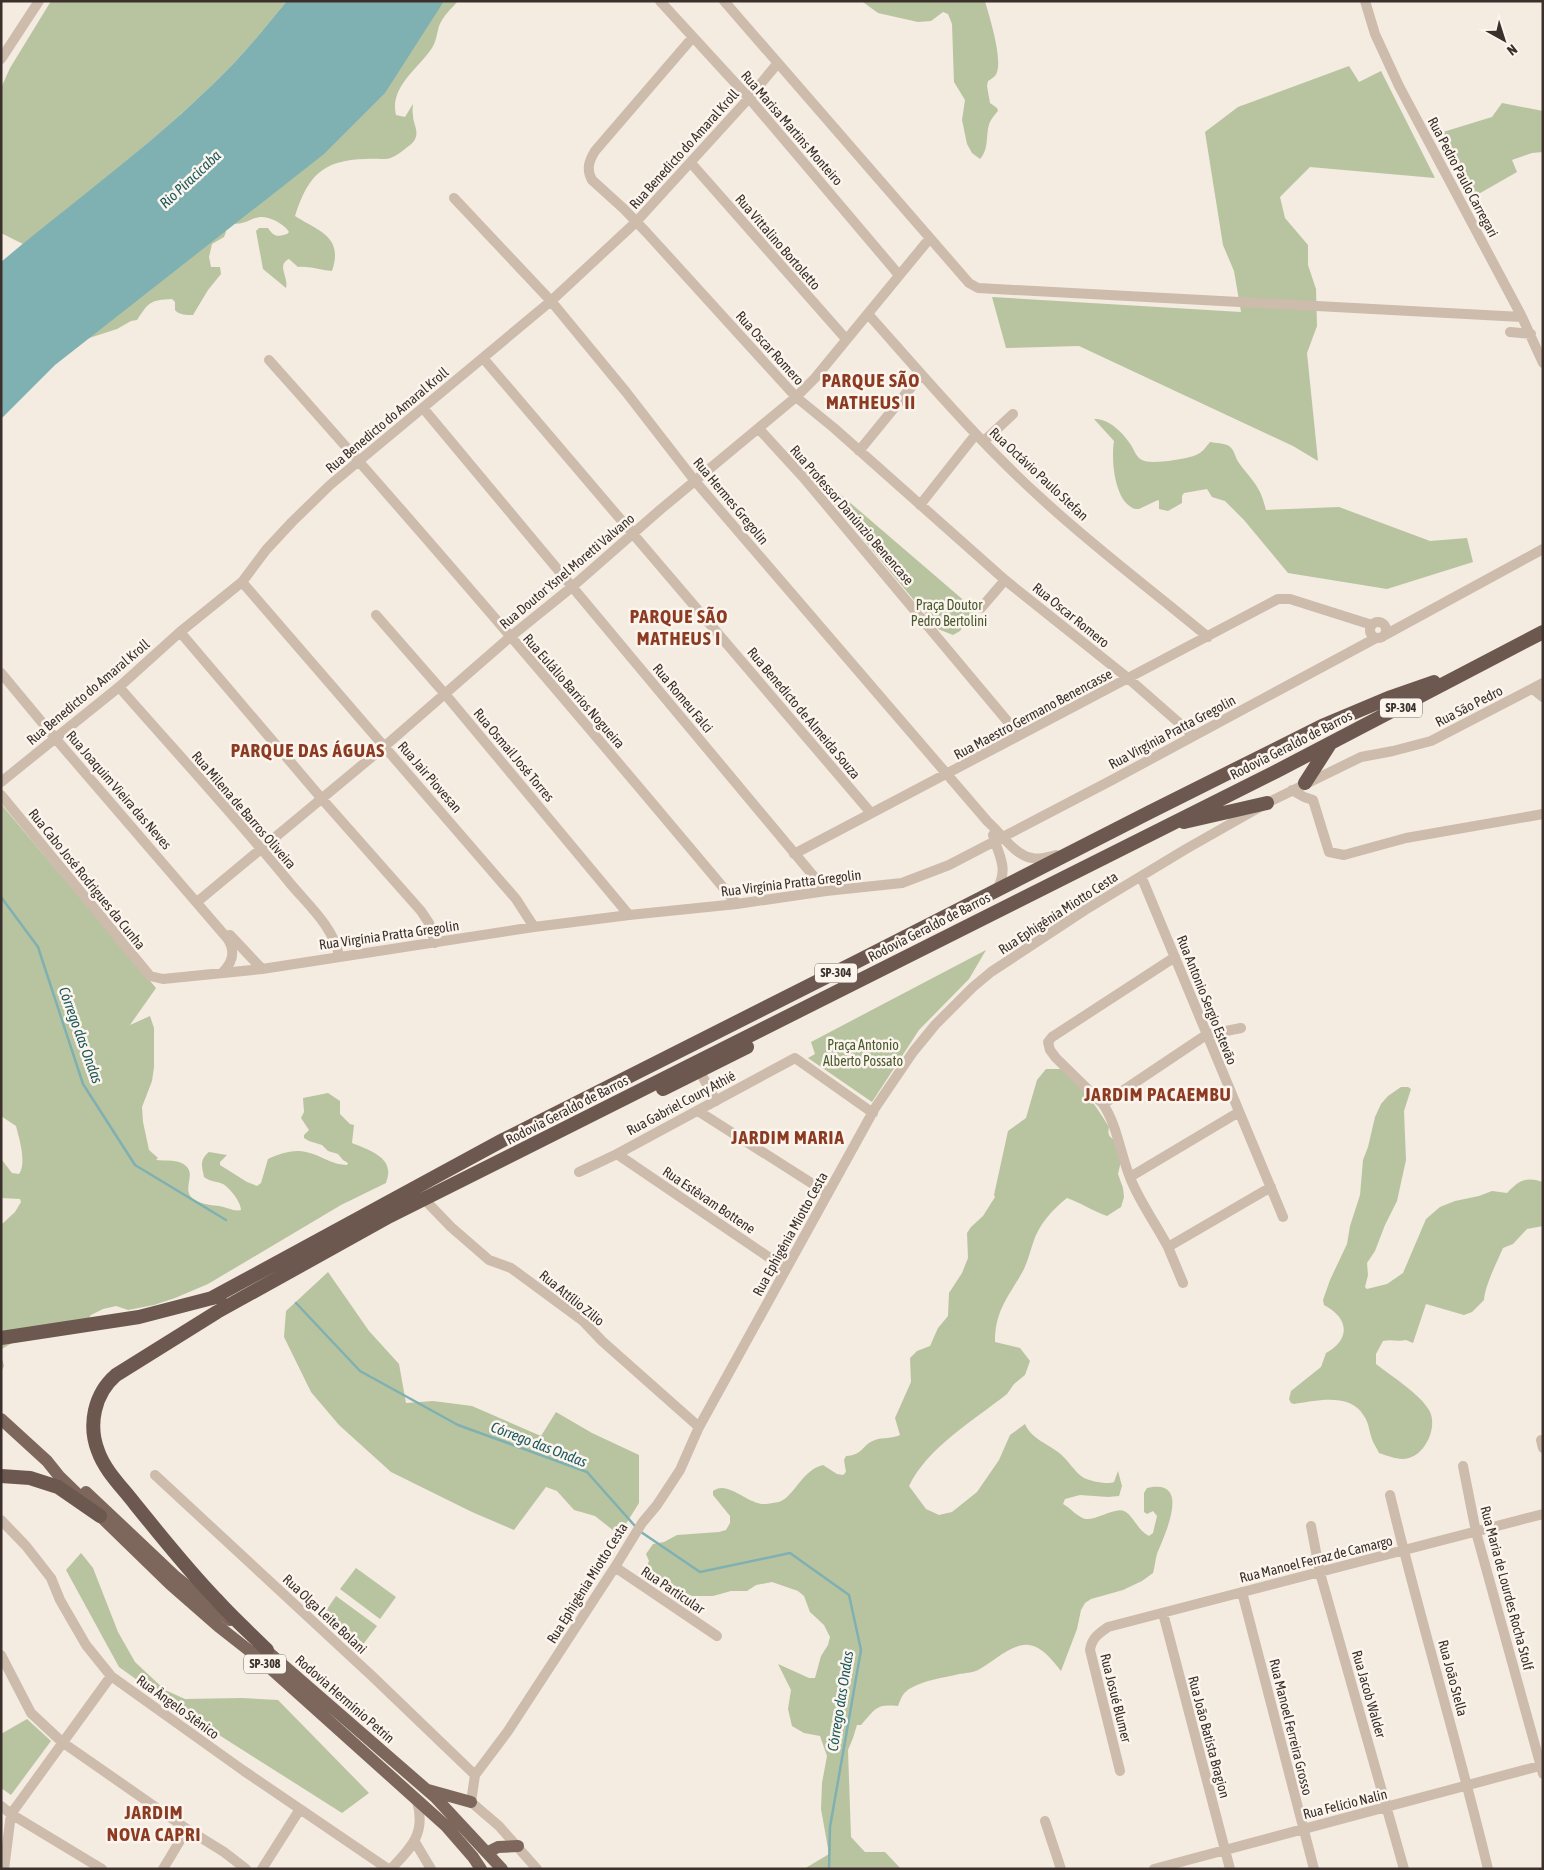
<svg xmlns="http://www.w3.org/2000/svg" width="1544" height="1870" viewBox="0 0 1544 1870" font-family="'Asap Condensed',sans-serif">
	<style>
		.green { fill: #b8c4a0 }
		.water { fill: #7fb0b2 }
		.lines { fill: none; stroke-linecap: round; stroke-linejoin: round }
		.stream { stroke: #7fb0b2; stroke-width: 2.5 }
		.minor { stroke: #cdbbac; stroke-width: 10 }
		.primary { stroke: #7d675c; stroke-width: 12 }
		.trunk { stroke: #6c584f; stroke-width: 14 }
		.labels { text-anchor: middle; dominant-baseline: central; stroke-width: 5; stroke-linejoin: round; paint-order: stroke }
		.shield { fill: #fbf5ee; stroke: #756b66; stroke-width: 1 }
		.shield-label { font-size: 12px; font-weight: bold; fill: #3b302b }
		.street-label { font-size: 14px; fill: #3b302b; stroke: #fbf5ee }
		.park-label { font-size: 14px; fill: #4a5a2e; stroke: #fbf5ee }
		.water-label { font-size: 15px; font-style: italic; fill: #1f5a5e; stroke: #fbf5ee }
		.district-label { font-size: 19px; font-weight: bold; letter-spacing: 1px; fill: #8c3b22; stroke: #fbf5ee }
	</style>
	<rect width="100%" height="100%" fill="#f4ebe1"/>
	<!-- green -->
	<path class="green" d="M51,1H287C270,21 253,43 235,62C170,129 96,186 23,244L1,233V88L10,68Z
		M432,1H458C451,9 443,16 439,26C437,33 436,42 432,48C419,68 389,87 396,115L405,117L413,104C413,107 412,111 413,115C413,124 420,132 414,141C412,144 407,147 405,149C387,163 387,158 366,159C322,160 308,176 295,216C318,231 344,236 332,271C320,270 309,266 298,267L289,259C276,265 289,277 286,288L263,269L256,231L259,228H268C274,237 277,237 287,234L289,232C286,227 281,224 276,221C253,209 250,228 230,223Z
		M856,1H985C989,16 1005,64 995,76C993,78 991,79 988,81L987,86L990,103L997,108L998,111C995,114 992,118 990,122C985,133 990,148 980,159L972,153L967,144L962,120L965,100L954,82L952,24L948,14L943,12L931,21L918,22L878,13L863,2Z
		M1349,66L1359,82L1381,71L1435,178L1310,167L1280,197L1285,218L1308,245V265L1316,289L1317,326L1307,353L1318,461L1293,446L1079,346L1006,348L992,297L1241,312L1234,271L1223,245L1205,132L1238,107Z
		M1502,103L1543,111V152L1532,153L1512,160L1517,172L1475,196L1443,132L1492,117Z
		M222,224L226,232L224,237L212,244L209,257L211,267H220L221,274L208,290L193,315C187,315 179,315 175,310V302L172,299C150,300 149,302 137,320L131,321L117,329L83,340Z
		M1094,419C1109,418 1123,433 1131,445C1134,450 1137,458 1142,460C1150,465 1187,459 1196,455C1202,453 1206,447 1210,442C1215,443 1224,443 1229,446C1235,450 1235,458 1239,463C1253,482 1260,485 1266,510L1339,507L1430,541L1467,538L1473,562L1387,589L1288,573L1244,520L1225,501L1212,497L1207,489L1184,493L1182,496V503L1168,511L1159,509V501L1158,500L1139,509C1136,509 1133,509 1131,507C1114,497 1111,458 1114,441Z
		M826,482L975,610L960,631L953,635L938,629L823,491Z
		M1,804L156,988L130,1025L150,1016L154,1028V1067L152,1081L142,1107L143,1122L149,1150L158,1158L156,1160C165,1161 179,1159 186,1166C200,1178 167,1201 219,1206C226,1207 235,1212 241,1210C241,1202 230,1188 223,1184C216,1181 210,1182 204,1177C202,1167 199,1160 209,1152L227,1155L220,1162V1165L247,1182L257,1186L261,1183L268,1159C279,1154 293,1149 306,1152C321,1155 332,1165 347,1165L348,1163L343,1160L338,1154L328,1151L322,1145L309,1141L304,1138V1135L309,1130L301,1118L304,1112L303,1098L328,1093L340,1101V1114L350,1124L354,1125L352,1143C364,1148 387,1155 388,1170C389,1174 387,1179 386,1183L341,1205L208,1284L175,1298L154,1305L128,1310L116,1306L103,1309L91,1315L84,1325L27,1334L2,1349L1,1354L4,1366L1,1372V1225L15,1212L21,1202L20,1199L1,1198V1154L2,1160L12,1173L19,1174C27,1163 19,1138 16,1126L1,1116Z
		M986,950L969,979L919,1030L872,1102L808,1058L815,1054L811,1042Z
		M1046,1069H1061C1084,1089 1093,1101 1109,1127C1107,1136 1110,1137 1117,1142L1121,1161L1118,1174L1123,1188L1124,1197L1121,1207L1107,1216C1093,1211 1081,1203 1067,1198C1052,1210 1039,1224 1033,1243C1030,1252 1028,1260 1024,1269C1009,1297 995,1309 995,1342L1020,1348L1030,1361L1025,1375L1014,1384L1007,1394C974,1420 927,1448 909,1486L926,1509L939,1515L952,1512L977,1492L999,1460L1010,1435L1025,1424C1030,1437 1047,1444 1058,1452C1068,1459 1074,1472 1084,1478C1090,1481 1108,1485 1114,1482L1118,1471L1122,1486L1119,1496L1108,1497L1080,1495L1065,1499L1063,1504C1069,1507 1080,1519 1086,1519C1097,1520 1115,1507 1124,1511C1134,1516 1137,1530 1149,1536L1153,1533L1157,1516L1153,1511L1147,1514L1144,1512V1493L1147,1488C1193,1477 1164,1536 1157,1554C1155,1560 1155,1567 1153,1573L1142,1581L1123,1590L1091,1599L1085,1603L1081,1610L1077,1629L1061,1671C1053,1661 1043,1647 1029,1645C1011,1643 992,1663 978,1670C972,1673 965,1673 959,1674C943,1678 925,1680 911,1688C903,1692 901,1698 898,1706C875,1704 876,1709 861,1725H857L853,1738L848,1750L851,1837L865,1852H885L901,1869H804L829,1854L821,1809L822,1783L827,1756L820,1736L804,1733L792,1726L788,1709L791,1690L778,1664L809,1678H815L821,1656L828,1645L830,1637L824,1625L810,1612L804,1596L798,1591L772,1582L756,1585L747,1591H731L713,1596H692L666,1584L648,1571L646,1568L649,1561L646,1554L653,1544L664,1542L677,1535L719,1532L726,1530L730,1523V1516L713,1495V1491C728,1479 748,1506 767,1504C770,1503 775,1503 779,1502C794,1497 802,1470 823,1465L837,1474L843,1475L846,1472L844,1460L846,1456C864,1455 861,1445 875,1440C883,1437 892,1439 900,1435L895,1418L911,1382L910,1358L917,1351L930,1346L938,1328L948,1316L949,1293L962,1273L968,1258L967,1233L971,1227L983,1216L995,1197L994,1195L1008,1131L1026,1118L1037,1080Z
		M1401,1087H1408L1411,1089L1404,1111L1406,1160L1397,1201L1385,1225L1375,1251L1367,1263L1368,1275L1365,1287L1367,1289L1387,1284L1403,1273L1426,1219L1440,1207L1455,1201L1479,1196L1492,1191L1507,1193C1519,1181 1525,1176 1543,1182V1226L1527,1229L1513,1244L1503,1248C1497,1262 1485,1285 1484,1300L1472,1312L1464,1315L1426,1304L1413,1343L1406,1340C1398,1342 1391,1339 1383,1341L1376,1354V1364C1391,1376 1420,1394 1429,1410C1438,1425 1427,1453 1409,1458C1399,1461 1389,1456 1379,1453C1377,1448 1373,1443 1372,1439C1369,1431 1369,1423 1364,1416C1350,1392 1316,1401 1294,1404L1291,1403L1289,1399L1291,1391L1321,1367L1326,1353C1351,1339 1349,1318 1324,1305L1323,1300L1330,1280L1347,1244L1350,1226L1360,1195L1363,1160L1368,1147L1375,1117L1381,1104L1388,1096Z
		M328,1272L369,1331L399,1364L406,1403L433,1401L472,1406L541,1436L556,1412L592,1433L639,1455V1503L619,1535L595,1516L574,1510L557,1491L546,1487L514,1530L472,1512L391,1472L339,1425L311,1392L284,1337L286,1311Z
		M81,1553L93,1568L118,1632L135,1662L165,1690L185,1699L242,1698L278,1700L369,1793L342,1813L175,1707L119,1667L66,1570Z
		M356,1568L396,1597L380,1619L340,1589Z
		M336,1596L377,1626L361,1647L321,1618Z
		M27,1719L51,1741L11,1795L1,1788V1734Z"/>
	<!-- water -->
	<path class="water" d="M287,1H444L385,93L324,154L55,365L1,419V262C80,196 164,136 235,62C253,43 270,21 287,1Z"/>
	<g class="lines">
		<!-- stream -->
		<path class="stream" d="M1,897L38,947L83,1084L135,1165L226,1220
			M296,1303L360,1371L458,1425L587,1472L635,1526
			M641,1532L700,1572L790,1553L849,1595L861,1650L830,1827L829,1869"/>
		<!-- minor -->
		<path class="minor" d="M660,1L749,98L899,275
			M724,1L969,283L978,288L1522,317
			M1365,1L1375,34L1399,86L1522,317L1543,363
			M693,37L595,151C589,161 586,169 592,180L624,209L647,233L796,397L834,428L1005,580L1129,679L1194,736
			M1,59L39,1
			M691,163L846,339
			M454,198L551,301L626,392L695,481L988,822C1001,833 1014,855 1032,858C1040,860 1048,857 1056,855
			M868,314C924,377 979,442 1042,499C1095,548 1153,591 1208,637
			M1510,332L1531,334
			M483,358L871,813
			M269,360C429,539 584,721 737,904
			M423,408L826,891
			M759,429L803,477L1019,735
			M984,441L1013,414
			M859,451L921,375
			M920,505L976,434
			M242,582L516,899L534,927
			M981,608L1005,580
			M376,615L445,694L629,915
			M1370 630a8 8 0 1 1 16 0a8 8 0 1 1-16 0Z
			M180,632L322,799L421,911L429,923L435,943
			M1385,635L1543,549
			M1,673L55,738L227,938C236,951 233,962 222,973
			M119,687C176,752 234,815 289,882C307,904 334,927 339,956
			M1533,689L1543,697
			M1,782L119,687L180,632L242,582L266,550L292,522L330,485L551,301L636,222L749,98L777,64
			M1292,790L1304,797L1313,800L1329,852L1344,855L1406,838L1543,814
			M1,795L150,976L163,979L262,969L534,927L629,915L737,904L826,891L902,883L949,865L1112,780L1376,638
			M993,835C999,857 1009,867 997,890
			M794,854L1278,599H1290L1372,625
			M1141,876L1283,1217
			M197,902L385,746L510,637L572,587L661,509L796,397L815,378L930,238
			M230,935L262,969
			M1175,957L1052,1037L1048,1042L1050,1050L1056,1058L1103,1104C1118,1127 1120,1154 1131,1180C1141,1204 1156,1224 1168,1247C1173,1259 1178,1271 1183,1283
			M700,1072L716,1101
			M1103,1104L1206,1035L1241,1028
			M698,1111L827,1193
			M617,1154L786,1269
			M579,1172L617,1154L795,1058L873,1113
			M1130,1177L1239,1112
			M424,1199L451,1227L489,1260L511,1268L583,1321L602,1341L699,1427
			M1168,1247L1271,1187
			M1541,1440L1543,1448
			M1463,1466L1476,1532L1543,1774
			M155,1475L372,1676L475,1775
			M1390,1495C1420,1620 1458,1744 1488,1869
			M1,1520L26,1546L51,1578L60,1600L86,1645L111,1676L244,1771L388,1869
			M1311,1526L1320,1573L1404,1869
			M615,1567L717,1636
			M1242,1592L1314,1869
			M1163,1613L1230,1869
			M1,1655L31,1713L62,1742L187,1829L224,1852L246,1869
			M1120,1771L1090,1650C1092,1638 1098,1634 1108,1627L1543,1514
			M1,1806L11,1814L102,1869
			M1045,1821L1061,1869
			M415,1842L431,1869
			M4,1869L11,1814L111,1676
			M163,1869L187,1829
			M262,1869L300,1809
			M391,1869C412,1847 426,1833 417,1801
			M537,1869L499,1826L471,1802L475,1775L508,1731L615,1567L642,1523L657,1505L680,1470L699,1427L875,1108L913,1052L935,1025L973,987L991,972L1085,910L1186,849L1267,803L1361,757L1393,751L1431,741L1543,683
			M1154,1869L1543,1765"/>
		<!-- primary -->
		<path class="primary" d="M1,1419L47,1461L59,1476L170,1584L218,1626L260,1659L446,1826L473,1857L481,1869
			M86,1492L176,1577L230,1620
			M259,1644L435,1797L502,1869
			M428,1790L471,1802
			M488,1852L498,1847L518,1846"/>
		<!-- trunk -->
		<path class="trunk" d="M1305,783L1330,744
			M1184,822L1267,803
			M663,1089L747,1047
			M212,1298L503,1140L856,962L1150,812L1322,726L1391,697L1434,682
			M1,1338L139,1317L220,1296
			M1,1476L30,1478L58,1487L100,1516
			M267,1650C250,1633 232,1617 216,1599C187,1569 161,1536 135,1504C122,1487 105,1471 98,1451C88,1425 94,1394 116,1375L217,1312L390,1216L1277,771L1543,632"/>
	</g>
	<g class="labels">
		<!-- shield labels -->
		<g class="shield">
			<rect x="1380" y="698.5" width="42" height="19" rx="4"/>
			<rect x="815" y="963.5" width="42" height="19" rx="4"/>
			<rect x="244" y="1654.5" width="42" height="19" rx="4"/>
		</g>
		<g class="shield-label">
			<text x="1401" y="708">SP-304</text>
			<text x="836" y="973">SP-304</text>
			<text x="265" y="1664">SP-308</text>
		</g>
		<!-- street labels -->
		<g class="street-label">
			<text transform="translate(792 128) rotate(49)">Rua Marisa Martins Monteiro</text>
			<text transform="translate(684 149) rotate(-48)">Rua Benedicto do Amaral Kroll</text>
			<text transform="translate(1463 177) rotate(62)">Rua Pedro Paulo Carregari</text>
			<text transform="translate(778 242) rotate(49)">Rua Vittalino Bortoletto</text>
			<text transform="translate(770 348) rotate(48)">Rua Oscar Romero</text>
			<text transform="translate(387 420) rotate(-40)">Rua Benedicto do Amaral Kroll</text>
			<text transform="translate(1039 474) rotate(43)">Rua Octávio Paulo Stefan</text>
			<text transform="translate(731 501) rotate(50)">Rua Hermes Gregolin</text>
			<text transform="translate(852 515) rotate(49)">Rua Professor Danúnzio Benencase</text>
			<text transform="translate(567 571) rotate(-40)">Rua Doutor Ysnel Moretti Valvano</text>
			<text transform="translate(1071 615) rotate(39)">Rua Oscar Romero</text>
			<text transform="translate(574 691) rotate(49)">Rua Eulálio Barrios Nogueira</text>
			<text transform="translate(88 692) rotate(-40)">Rua Benedicto do Amaral Kroll</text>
			<text transform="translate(683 698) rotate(50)">Rua Romeu Falci</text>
			<text transform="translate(1469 706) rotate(-27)">Rua São Pedro</text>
			<text transform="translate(804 713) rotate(50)">Rua Benedicto de Almeida Souza</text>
			<text transform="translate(1033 714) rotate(-28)">Rua Maestro Germano Benencasse</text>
			<text transform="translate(1172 732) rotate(-28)">Rua Virgínia Pratta Gregolin</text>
			<text transform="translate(1291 745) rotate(-27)">Rodovia Geraldo de Barros</text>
			<text transform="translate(514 755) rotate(50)">Rua Osmail José Torres</text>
			<text transform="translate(430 777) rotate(49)">Rua Jair Piovesan</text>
			<text transform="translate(119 790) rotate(49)">Rua Joaquim Vieira das Neves</text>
			<text transform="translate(244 810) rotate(49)">Rua Milena de Barros Oliveira</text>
			<text transform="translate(87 879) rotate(51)">Rua Cabo José Rodrigues da Cunha</text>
			<text transform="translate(791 883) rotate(-7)">Rua Virgínia Pratta Gregolin</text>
			<text transform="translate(1058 913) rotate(-33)">Rua Ephigênia Miotto Cesta</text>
			<text transform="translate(929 927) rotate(-27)">Rodovia Geraldo de Barros</text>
			<text transform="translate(389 935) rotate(-8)">Rua Virgínia Pratta Gregolin</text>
			<text transform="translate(1207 1000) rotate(68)">Rua Antonio Sergio Estevão</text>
			<text transform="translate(681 1103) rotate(-28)">Rua Gabriel Coury Athié</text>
			<text transform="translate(567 1110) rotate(-27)">Rodovia Geraldo de Barros</text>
			<text transform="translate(709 1200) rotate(34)">Rua Estêvam Bottene</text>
			<text transform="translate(790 1234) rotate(-61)">Rua Ephigênia Miotto Cesta</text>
			<text transform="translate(572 1298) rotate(39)">Rua Attílio Zilio</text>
			<text transform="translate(1316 1559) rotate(-14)">Rua Manoel Ferraz de Camargo</text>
			<text transform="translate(587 1583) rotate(-58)">Rua Ephigênia Miotto Cesta</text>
			<text transform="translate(1507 1588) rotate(75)">Rua Maria de Lourdes Rocha Stolf</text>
			<text transform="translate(673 1590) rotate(34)">Rua Particular</text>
			<text transform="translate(325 1614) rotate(43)">Rua Olga Leite Bolani</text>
			<text transform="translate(1453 1678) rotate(75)">Rua João Stella</text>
			<text transform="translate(1369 1694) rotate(74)">Rua Jacob Walder</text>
			<text transform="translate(1116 1698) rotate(76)">Rua Josué Blumer</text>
			<text transform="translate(345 1699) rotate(41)">Rodovia Hermínio Petrin</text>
			<text transform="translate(178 1707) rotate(36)">Rua Ângelo Stênico</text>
			<text transform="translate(1291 1727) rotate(76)">Rua Manoel Ferreira Grosso</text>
			<text transform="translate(1209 1737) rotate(75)">Rua João Batista Bragion</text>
			<text transform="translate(1345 1804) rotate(-14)">Rua Felício Nalin</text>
		</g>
		<!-- park labels -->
		<g class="park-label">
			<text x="949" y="605">Praça Doutor<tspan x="949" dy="16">Pedro Bertolini</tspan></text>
			<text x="863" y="1045">Praça Antonio<tspan x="863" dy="16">Alberto Possato</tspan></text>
		</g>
		<!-- water labels -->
		<g class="water-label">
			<text transform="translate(190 179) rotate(-43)">Rio Piracicaba</text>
			<text transform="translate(81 1035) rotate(70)">Córrego das Ondas</text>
			<text transform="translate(539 1444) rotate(21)">Córrego das Ondas</text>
			<text transform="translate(840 1701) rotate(-81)">Córrego das Ondas</text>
		</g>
		<!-- district labels -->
		<g class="district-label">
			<text x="871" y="380">PARQUE SÃO<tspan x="871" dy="22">MATHEUS II</tspan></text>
			<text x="679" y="616">PARQUE SÃO<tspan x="679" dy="22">MATHEUS I</tspan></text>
			<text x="308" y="750">PARQUE DAS ÁGUAS</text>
			<text x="1158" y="1094">JARDIM PACAEMBU</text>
			<text x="788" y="1137">JARDIM MARIA</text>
			<text x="154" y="1812">JARDIM<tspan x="154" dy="22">NOVA CAPRI</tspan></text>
		</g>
	</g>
	<!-- border -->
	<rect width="1544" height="1870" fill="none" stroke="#3b302b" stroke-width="5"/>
	<!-- north arrow -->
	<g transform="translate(1504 40) rotate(141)" stroke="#fbf5ee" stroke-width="4" paint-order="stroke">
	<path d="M0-4L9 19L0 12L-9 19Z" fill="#3b302b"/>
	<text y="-8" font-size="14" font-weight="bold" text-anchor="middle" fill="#3b302b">N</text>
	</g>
</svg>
